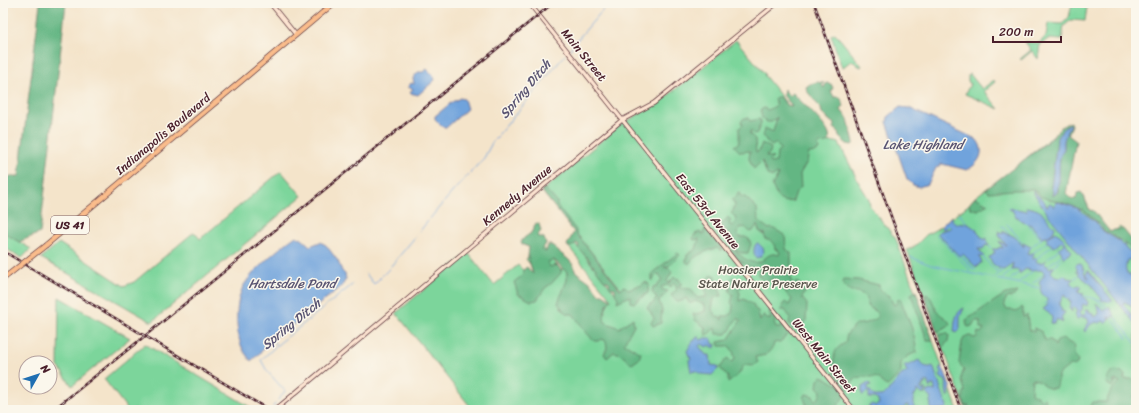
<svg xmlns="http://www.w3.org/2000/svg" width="1139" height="413" viewBox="0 0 1139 413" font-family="Sriracha,sans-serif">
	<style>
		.green { fill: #7bd59b; stroke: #627a63 }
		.forest { fill: #64b683; stroke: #576a57; fill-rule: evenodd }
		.water { fill: #70a3dc; stroke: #5d6184 }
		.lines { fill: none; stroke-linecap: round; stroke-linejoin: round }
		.stream { stroke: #70a3dc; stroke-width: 1 }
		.secondary-casing { stroke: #643d43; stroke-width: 5 }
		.highway-casing { stroke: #643d43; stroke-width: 6 }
		.secondary { stroke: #fde4d1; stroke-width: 3.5 }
		.highway { stroke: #fabc8b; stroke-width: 4.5 }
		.rail-casing { stroke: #4a1f2b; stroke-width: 2.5 }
		.rail { stroke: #fbf7ec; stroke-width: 1; stroke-dasharray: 3; stroke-linecap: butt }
		.highway-bridge-casing { stroke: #643d43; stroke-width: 6; stroke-linecap: butt }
		.highway-bridge { stroke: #fabc8b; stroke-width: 4.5 }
		.labels { text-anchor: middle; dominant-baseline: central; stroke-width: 3; stroke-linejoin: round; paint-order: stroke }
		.shield { fill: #fbf7ec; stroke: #7f6065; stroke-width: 1 }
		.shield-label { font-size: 11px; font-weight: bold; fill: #4a1f2b }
		.street-label { font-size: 12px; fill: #4a1f2b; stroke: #fbf7ec }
		.park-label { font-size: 12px; fill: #59564d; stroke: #fbf7ec }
		.water-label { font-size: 13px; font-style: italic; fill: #595472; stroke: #fbf7ec }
	</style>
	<rect width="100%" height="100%" fill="#fbf7ec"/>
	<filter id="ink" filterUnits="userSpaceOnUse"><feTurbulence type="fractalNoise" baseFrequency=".025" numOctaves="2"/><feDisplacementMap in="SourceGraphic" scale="8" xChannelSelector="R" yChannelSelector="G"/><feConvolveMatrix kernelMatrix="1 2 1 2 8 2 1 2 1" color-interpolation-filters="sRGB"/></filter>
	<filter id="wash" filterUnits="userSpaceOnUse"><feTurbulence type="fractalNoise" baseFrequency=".012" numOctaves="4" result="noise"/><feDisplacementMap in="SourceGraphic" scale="16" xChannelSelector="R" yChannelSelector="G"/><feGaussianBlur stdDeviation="0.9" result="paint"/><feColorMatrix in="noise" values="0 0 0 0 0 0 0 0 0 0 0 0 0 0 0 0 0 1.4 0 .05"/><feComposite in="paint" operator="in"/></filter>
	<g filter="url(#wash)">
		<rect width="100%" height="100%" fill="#f4e4ca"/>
		<!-- green -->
		<path class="green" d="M1087,3H1092L1087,7L1085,21L1071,20L1064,26L1062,40L1048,39L1040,45L1038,59L1032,51L1021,60L1020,59L1031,50L1025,42L1039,43L1046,36L1048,23L1062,24L1069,17L1072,4L1085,5Z
			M835,33L862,66L861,67L857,65L852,60L842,68L831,35Z
			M736,40L765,74L764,75L819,144C826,143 831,140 839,143L859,183L869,199L870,206L896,239L958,410H473L396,313L468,253L494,285L518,265L523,270V272L545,288L547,286L526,259L542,246L561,270L564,269L567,272V277L605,313L607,304L611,299L568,246L573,241L620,299L626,295L542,191L620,125L660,102Z
			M970,74L982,89L994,80L995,82L984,91L999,109L965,94L970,84L968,81V75Z
			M1058,132L1064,201L1084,196C1091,214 1096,222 1112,233L1120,227L1136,247V410H966L907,250L915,246L926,235L940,227L952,216L954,217L959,211L960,212L976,198L975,197L986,189L987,190Z
			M281,171L302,196L152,322L41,258L59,243L124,286L134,282L194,232L200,239Z
			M3,232L31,249L22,258L3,247Z
			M59,297L130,338L72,386L58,366Z
			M145,344L255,410H128L104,379Z"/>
		<!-- forest -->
		<path class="forest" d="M40,3H66L40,233L19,242L3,232V180L5,177L19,176Z
			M817,82L824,83L822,85L824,88L826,83L831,84L833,88L831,91L834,97H840L844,106L841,110L848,119L854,143L852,145L847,144L839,137L838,131L834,128V124L822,114L821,109L807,91L806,87L810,84Z
			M784,89L789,96L793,93C801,102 827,125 829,135C830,136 829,140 829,142L823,144L821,143L818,145L819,149L817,152L809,153L807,162L800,174L801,187L796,192L793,201C778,204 777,197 772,185L778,176L777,174L773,177L767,175L762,161L754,169L749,159L750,151L740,152L734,146L739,143V128L743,125L741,122L744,118H748L750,121L760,119L761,123L757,133L754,134L750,131V134L755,139L756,153L759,151L762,143L771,148L770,153L766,156L773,158L769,161L770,163L776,162L777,153L780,149L776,143L772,146L767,142L763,135L764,129H767L773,132L777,117L772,122H767L762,118L760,110L764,108L768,110L777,105L774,99L776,97H780L786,105L792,106L783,95Z
			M1071,122L1072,125L1068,135L1076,141L1066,194L1070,198L1076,199L1077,193L1081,192C1086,197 1085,205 1091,211L1093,210L1110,232L1114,230L1123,229L1136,245V252L1114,236L1104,231L1102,226L1083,210L1061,202L1053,201L1042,197L1034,190H1014L989,192L986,189L1050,140C1055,133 1062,124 1071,122ZM1067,125L1064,141V149C1057,158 1060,172 1059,182L1058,184V192L1052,196L1053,191L1051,188L1057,140L1059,136Z
			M544,188L557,202V206L576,230V233L620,289L625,286L629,290L636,286H640L645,282L649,284L648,293L634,303L630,302V296L617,302L618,298L615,294V288H610L609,282L604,280L587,257L578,248L579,245L576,243L573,246L568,247L567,245L574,232L541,190Z
			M740,193L741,197H745L757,208L758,221L769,229L772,228L785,235L786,249L791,253V269L787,268L783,270L786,275L790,273L792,282L794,284L797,282L801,285L805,292L802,298L807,304L806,321L799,328H792L789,323L790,317L785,310H781L783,304L785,302L789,305L792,299C784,293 783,285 774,279L764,282L758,275V269C745,266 737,259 729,249H733C739,254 749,265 759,262C767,259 768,251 779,255L780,252L775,249L774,244L770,240H766L764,235L765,233L763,234L759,231L757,225L753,231L750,232L745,227L743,228L741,227L737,234L739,237H745L749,239L751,244L748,253H741L735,250L734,247L736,243L728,232L722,227V224L728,217L731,220L729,224L732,226L736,221L735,217L731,213L733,211L735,204L733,202L732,199L737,196V194Z
			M975,197L988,204L978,210L970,208L969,204Z
			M536,223L539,224L541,231L537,236L544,238L546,244L541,250L546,252L548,245H552C558,254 574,259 575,271L590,282L599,294H603L611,300C605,306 603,315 605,322L619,328L633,318L634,325L624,343L641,353L639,359L632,364L620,354L614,352L607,358L604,354L607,348L606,341L602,339L598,341H594L586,332L573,314H567L563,310L558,303L567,280V272L554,260L548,262L550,267L556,265L561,269V273L551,284L545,288L537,300L531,301L518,294L514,282L523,275V270L527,267L533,274L528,257L529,247L523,245L521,242L524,238L531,233Z
			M706,228L723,250H719L717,248C707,251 694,255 689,264L686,262L687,255L696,249L699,239L694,240L693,238L695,234L700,232L704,234V230Z
			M678,253L680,255L669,266L664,267L670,269L672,272L667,281L669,283L674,277L676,279L678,278L682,284L679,285L680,288L691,289L697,298L706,297V291L704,288V281L712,275H715C718,279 716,280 717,284C718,288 721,291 722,296H717L714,299L712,310L716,316L720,317L722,320V316H728L732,313L733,305L731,303L733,295L729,291L731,286H729L730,280L733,277L735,280L740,279V283L745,285L738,289L740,293L739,301L744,299L754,305V308L758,311L760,321L764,314L767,319H771L769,313L770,309L774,314L775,322L774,323L776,328H780L782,324L790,333L780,342L774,343L773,347L766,355L755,357L758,362L753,366L744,365L739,374L728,383V377L720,368L727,358L732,362L735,359L733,351L729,346H719L718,342L728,340L741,320L737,319C732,324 732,329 727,334H716L715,328L706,336L705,327L695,320L693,314L700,313L705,311V305L695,301L693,303H689L686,298L682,301L677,302L671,295L677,289L674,283L670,287L667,285L661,287L663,290L668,291L659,301L662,310L661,323L653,326L651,323L654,318L647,307L653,303L657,298L652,292L653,287L657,286L662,280L659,274L655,275L654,279L652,281V273Z
			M843,279L858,280L879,285L880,290L889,296L894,305L897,303L898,299L900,298L913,331L917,352L908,356L901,363V372L888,386C882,385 881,380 877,378C871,376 862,377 856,378L835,410H808L804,398L806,394L813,396L815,401L820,396L821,391L817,387L818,380L822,376L838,385L839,378L833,368C835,355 832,350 845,343L847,334L856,324C863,325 873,321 878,317L877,312L867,306V299C865,297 864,295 862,294C853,289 850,295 842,283Z
			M916,291L933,340H927L911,294Z
			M1017,292L1014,296L1007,298L1004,303L1006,309H1011L1017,312L1022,307L1023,308V317L1027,315L1029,330L1034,332V328L1042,332L1045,340H1051L1055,346L1057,340L1064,338L1068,342L1075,346L1074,354L1078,361L1077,364L1074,366L1070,365L1058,375V382L1055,388C1043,391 1043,379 1032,379L1031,393L1041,399L1044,398L1046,401L1043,405C1036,406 1031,407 1023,404V408L1019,410L1015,408L1013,404L1009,403L1006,404L1005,406L1009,410H966L969,405L966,406L962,398L964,397L963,394L965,391C963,382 959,379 964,370L959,363L962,342L964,338L968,335L974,338L977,337L978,332L981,333L984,329L980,328V321H975L972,326L968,327L967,326L966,320L1005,294Z
			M927,294C934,300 933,306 938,312C942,317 947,317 950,324L948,327L937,332L925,295Z
			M947,333L949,335L948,341L942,349L938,335Z
			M1115,371L1122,372L1125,375L1124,379H1136V394L1132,397L1136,396V410H1088L1092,402H1107C1108,393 1114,387 1120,382L1115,380L1113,382H1116L1112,387L1106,383C1107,377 1109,374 1115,371Z"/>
		<!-- water -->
		<path class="water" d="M427,69L433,75L435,80L418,95L410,93L413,89L408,87L411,83L414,84L413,78L418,72H423Z
			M460,98L464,99L467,109L446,128H444L435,119V116L452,102Z
			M900,107L909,108L976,139C987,151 979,164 967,170L942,164L936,168L928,184L919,187L913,185L907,179L887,122L888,117Z
			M1069,124L1071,125L1067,131L1064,141V149C1057,158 1060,172 1059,182L1058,184C1058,189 1058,194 1052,196L1053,191L1051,188L1057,140L1062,130Z
			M1033,191L1045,202L1046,206H1048L1049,203L1052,204L1054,207L1056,203L1059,202L1077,208L1096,222L1103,231L1121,242L1120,243L1122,245H1125L1124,247L1134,254V256L1135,259L1127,260C1126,267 1123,274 1133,276L1136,272V313L1131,305L1124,302L1123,304L1136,320V325L1049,216L1033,192Z
			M1010,207C1016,209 1022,210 1027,211L1026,207C1034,208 1041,210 1046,217C1049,221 1050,224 1055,227C1054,233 1049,237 1042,238L1031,225L1020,220L1018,217H1016L1012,210L1008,209Z
			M951,217L953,219L952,221L955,222L956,224L967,223L977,230L979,234L984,240L987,238V242L989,246L986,245L983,249H978L984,256L979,257L981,260L982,263H980L978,266H977V268L963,254L959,256L938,234V232L951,228L949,225L944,229L942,228V225Z
			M998,231L1003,234V231L1008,235L1009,234L1015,237L1024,247L1023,243L1031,247L1027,253L1029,254L1031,253H1034L1032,260L1035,258L1037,259L1036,262L1041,263L1046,260L1044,264L1048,266V268H1050L1054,266L1051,272L1055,276L1061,277L1063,275L1066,276L1067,278L1074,279L1071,282L1075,287L1080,286L1082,288L1078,290L1079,293L1084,294L1082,295L1088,302L1087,306L1083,304L1082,308L1083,309L1080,312L1081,315H1085L1086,313L1085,310L1089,309V312H1091L1094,315H1092L1093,316L1095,317L1099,314V310L1096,303L1103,310L1109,307L1114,314L1115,317L1112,316L1110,318L1108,317L1109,319L1105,323L1104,321L1101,322L1099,324L1098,322L1091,324L1085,332L1084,330L1089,322L1087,318L1080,317L1077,320L1075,313L1077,312L1075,309L1076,308L1074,307L1072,308V312L1069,308L1071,302L1068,301L1069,299L1066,298L1064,294L1059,305L1062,309L1061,311L1065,312L1061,318L1063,322L1062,323L1061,321H1059L1058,319L1056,320L1055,324L1051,323L1052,319L1051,315L1043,309L1047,306V299C1043,296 1039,291 1041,286L1039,284L1040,280L1044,276V272L1040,270L1037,271L1036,269L1033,271L1026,269L1019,274V270H1012L1013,263L1004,270C997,268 991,264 989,257L992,256L995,252L992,249H998L999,247L1003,248L999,241L1006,245L1000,237Z
			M1055,232C1068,239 1064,244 1072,251L1070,254L1064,258L1059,248L1064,244L1062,241L1055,247L1052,246V245L1047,242V238Z
			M296,236L302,239L310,246L320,242L326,245L338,261L342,271L345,274L346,279L342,286L288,329L283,331L265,345L262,351L251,361C247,356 243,351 241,345C235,328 235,301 244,285C254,269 280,247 296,236Z
			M757,243H758L763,248L764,251L760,257L756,258C753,255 753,246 757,243Z
			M1078,263L1081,264L1083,267L1082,269H1085L1084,272L1087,277L1089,278L1086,274L1088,270L1113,301H1106L1101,300L1102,299L1093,288V286L1079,275V273L1077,272V268L1075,266Z
			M964,308L960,317V329L956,333L954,332C955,323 954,313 964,308Z
			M697,337H699V339L701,340L705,338H711L714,345L716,344L715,348L709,345L707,347L701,344L699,346L706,355H710L711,365L718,366L719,368L712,375L700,374L696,371L691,372L689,361L691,358L689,356L687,351L693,341L695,340Z
			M919,360C922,365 924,367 930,367L933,366L947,406L946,409L930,410L931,408L930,400L931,399L927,394V391L931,390L935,391L934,385H931V387H929L928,382L925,381L926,384H923V387H921V389L923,391L924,388L926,390L924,391L925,394H922L917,390V393L914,396V407L912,409L908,410V405H906L903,410H869L871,408L868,406L873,404L875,406L879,404L878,400L874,398H869V392H866L864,395H862V387L867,384L868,382L871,385L868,386V388L874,396C877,396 882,396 884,395C886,394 900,377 901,375L907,372L904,365H909Z
			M941,366C947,373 947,381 951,388L948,397C945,392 947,387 946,381L940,377L941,372L939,370Z"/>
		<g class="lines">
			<!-- stream -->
			<path class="stream" d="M571,49V47L609,3
				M499,134L565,55
				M456,188L484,158L493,141L498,136
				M444,202L455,189
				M959,214L967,223
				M1025,221L1041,239
				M1007,224L1023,243
				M1002,226L1009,234
				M419,232L442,204
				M937,235L971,271
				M989,246L992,249
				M1030,248L1042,238
				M1033,253L1047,242
				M962,255L976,270
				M961,256L974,270
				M982,256L996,271L1000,269
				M910,257L931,265L1040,288
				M1036,259L1052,246
				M1046,260L1059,249
				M391,266L416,236
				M1048,266L1063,254
				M1054,266L1064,258
				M366,274L374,284L389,269
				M996,276L1003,270
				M1003,278L1012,270
				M1011,279L1019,272
				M1074,279L1079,275
				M1020,281L1033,271
				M1033,283L1044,274
				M1083,296L1101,300L1107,307
				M1097,299L1105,309
				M1107,301L1112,302
				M1044,304L1048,301
				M1111,317L1127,338
				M1115,317L1136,344
				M272,340L276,345
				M278,400L285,391L267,371L261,360L277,345L352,285
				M273,407L275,404"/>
		</g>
	</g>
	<g filter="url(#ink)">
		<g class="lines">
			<!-- secondary casing -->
			<g class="secondary-casing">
				<path id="secondary" d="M270,3L296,35
					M529,3L854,410
					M275,410L622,120L654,103L777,3"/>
			</g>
			<!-- highway casing -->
			<g class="highway-casing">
				<path id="highway" d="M46,245L334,3
					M3,279L8,275"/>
			</g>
			<!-- secondary -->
			<use href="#secondary" class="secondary"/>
			<!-- highway -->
			<use href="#highway" class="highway"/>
			<!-- rail casing -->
			<g class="rail-casing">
				<path id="rail" d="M814,3L961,410
					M3,251L269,410
					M53,410L182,306L553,3"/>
			</g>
			<!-- rail -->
			<use href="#rail" class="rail"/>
			<!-- highway-bridge casing -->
			<g class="highway-bridge-casing">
				<path id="highway-bridge" d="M8,275L46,245"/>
			</g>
			<!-- highway-bridge -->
			<use href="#highway-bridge" class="highway-bridge"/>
		</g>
	</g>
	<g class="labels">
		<!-- shield labels -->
		<rect class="shield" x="51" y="216" width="38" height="18" rx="3"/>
		<g class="shield-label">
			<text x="70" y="225">US 41</text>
		</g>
		<!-- street labels -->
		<g class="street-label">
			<text transform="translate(584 55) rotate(51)">Main Street</text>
			<text transform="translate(163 134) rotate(-40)">Indianapolis Boulevard</text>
			<text transform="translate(517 195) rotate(-40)">Kennedy Avenue</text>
			<text transform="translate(708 211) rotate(51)">East 53rd Avenue</text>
			<text transform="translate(824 356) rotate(51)">West Main Street</text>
		</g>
		<!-- park labels -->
		<g class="park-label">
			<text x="758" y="270">Hoosier Prairie<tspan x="758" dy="14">State Nature Preserve</tspan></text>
		</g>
		<!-- water labels -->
		<g class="water-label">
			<text transform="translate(525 89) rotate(-50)">Spring Ditch</text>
			<text x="923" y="144">Lake Highland</text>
			<text x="292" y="283">Hartsdale Pond</text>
			<text transform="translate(291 324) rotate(-39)">Spring Ditch</text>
		</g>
	</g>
	<!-- margin -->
	<rect width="1139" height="413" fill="none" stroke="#fbf7ec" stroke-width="16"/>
	<!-- north arrow -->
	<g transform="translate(38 375) rotate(51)"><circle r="19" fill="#fbf7ec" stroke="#b4a19f"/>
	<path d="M0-3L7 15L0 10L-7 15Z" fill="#1f6fb2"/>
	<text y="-6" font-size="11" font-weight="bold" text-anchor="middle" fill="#4a1f2b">N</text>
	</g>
	<!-- scale -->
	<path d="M993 36v6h68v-6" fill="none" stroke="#4a1f2b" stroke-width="2"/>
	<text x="999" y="36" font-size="12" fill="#4a1f2b" stroke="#fbf7ec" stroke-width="3" paint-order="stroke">200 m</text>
</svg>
